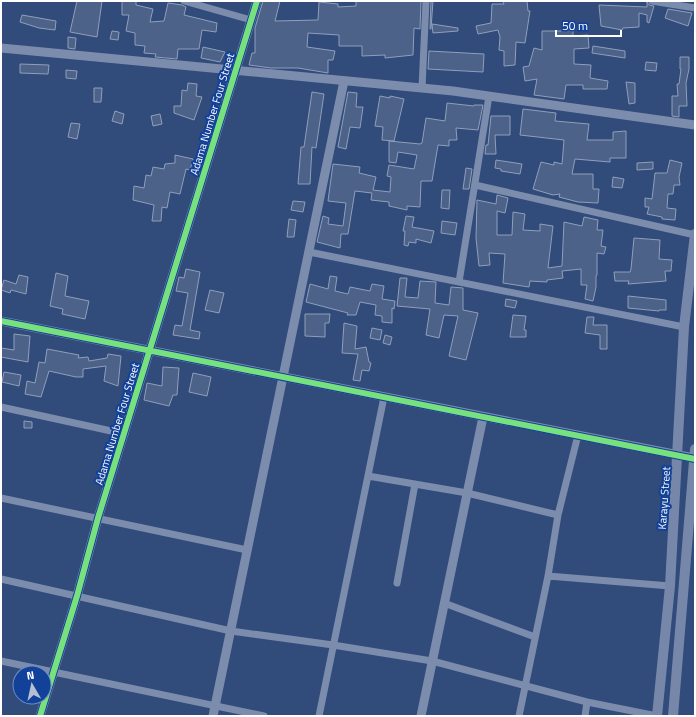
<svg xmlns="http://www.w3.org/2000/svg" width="696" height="717" viewBox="0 0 696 717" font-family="'Titillium Web',sans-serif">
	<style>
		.building { fill: #4c6288; stroke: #909fba }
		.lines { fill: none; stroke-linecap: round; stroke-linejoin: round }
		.minor { stroke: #7c8cad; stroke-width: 7 }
		.tertiary { stroke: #7c8cad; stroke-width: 9 }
		.secondary { stroke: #7787aa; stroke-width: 10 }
		.cycleway-casing { stroke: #12419a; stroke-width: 8 }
		.cycleway { stroke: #77e17e; stroke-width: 6 }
		.labels { text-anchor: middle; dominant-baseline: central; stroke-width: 4; stroke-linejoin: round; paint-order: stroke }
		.street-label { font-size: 11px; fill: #fff; stroke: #12419a }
	</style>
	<rect width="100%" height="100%" fill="#314b7b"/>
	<!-- building -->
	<path class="building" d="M77,1H102L97,37L70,32Z
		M122,1H136V5L153,9L150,22L164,21L168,3L182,5L186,7L184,15L217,23L216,32L202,30L199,49H178L177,59L155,57L156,54L144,53L145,46L135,45V33L126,31L129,15H122Z
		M263,1H280L275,21L318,20L319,2L338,4V7L356,6V1H421L420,29L414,28L413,55L385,58V55L362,56V46H339V35L308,33L307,47L335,51L333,60H328V73L298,68H271L249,65L252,53H255V28Z
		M431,1H433L431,29H430Z
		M503,1H527L528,11H530L525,43L516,42L515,65L504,66V51L499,50L500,37L498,30L478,34L476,26L491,23L492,4H504Z
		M647,2L649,5L654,6L649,23L647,22V15L639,13V27L623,28L622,30L601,26L599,5L647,7Z
		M668,9L692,13L688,26L665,18Z
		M22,15L56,21L55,30L39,28L20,22Z
		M432,24L458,28V31L433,33Z
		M562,29H573V36L588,35L589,48L574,49V64L591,65L590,78L608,81L607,89H583V85H566L564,99L534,95L537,79L525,81L523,67L529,66L534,48L542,50V31H561Z
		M112,31L119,32L118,40L110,39Z
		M68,37L76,38L75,49L68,48Z
		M593,46L625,51V58L592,53Z
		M203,47L225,52L220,62L201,58Z
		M429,51L484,54L483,72L428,69Z
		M680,57H689V69L686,83L687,106H679V117L672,116V96H678L677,84H679L681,69H680Z
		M646,62L657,63L656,71L645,70Z
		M20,64L49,65L48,74L20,73Z
		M66,70L77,71L76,79L66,78Z
		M626,82L635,83V103L629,104Z
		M188,83L197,84L196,96L202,97L194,120L174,113V106H181L182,90L187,91Z
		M94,88H102L101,102H94Z
		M312,92L324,94L316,148L312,147L310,184H298L301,147H304Z
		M348,92L357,93L356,107H363L360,128L350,127L346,149L338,147Z
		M380,96L390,98V96L404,99L394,141L382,140L383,127L375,126Z
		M447,103L474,106V105H483L478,130L456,128L457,140H449V146L438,145L432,181H421L420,207L407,206V210L389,206V202L371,200L372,193L355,191L348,234H341L340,248L317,242L323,216L329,218L328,224L343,226L346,203L328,201L333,164L360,167L359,173L376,177L373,190L390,192L391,177L387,176L389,165L414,169L417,155L398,152L396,163L389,162V141L420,144L422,143L426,118L445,121Z
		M523,109L556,113L555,121L589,124L587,140H613V132L626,131V158H610V162L575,159L572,174H593V189H599L598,203L578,202L559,197L560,194L553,195L533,189L541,162L554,165V162L562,164L564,140L520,135Z
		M115,111L124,114L122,124L112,121Z
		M160,114L162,124L153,126L151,116Z
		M491,116H510V135H495L496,154H485L486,145H488Z
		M71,123L80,124L77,139L68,137Z
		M175,155L193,159L190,170L186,169L180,194L170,192L167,208L162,207L161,221H152L154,205L133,200L134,186L144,188L146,175L151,176L153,167L164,169L165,164L175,163Z
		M496,160L522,164L520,174L501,171V169L495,168Z
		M670,160L682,163L679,177L680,185H674L673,194H668L667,208L676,209L675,220L662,219V217L647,214L649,207H645V198L652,199L655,173H667Z
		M653,162V169L637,170V163Z
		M466,168L472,169L469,189H463Z
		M613,177L624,179L622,188L612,187Z
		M442,190H450L449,209L441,208Z
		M497,195L508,198L505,213L497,211V235H512L513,212L525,214L523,230L540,231V224L553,226L548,268L562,266L564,222L582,226L584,217L598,220L597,230H603L601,246L606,247L604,254L597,253V275L596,276V287L593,301L585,299L587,285H581V269L562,271L563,278L547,280V282L530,281L529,287L503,283L505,254L489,253L490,265L479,266L476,238L477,200L496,204Z
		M293,201L305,202L303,212L291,210Z
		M406,216L414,217L412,227L434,231L431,243L416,239V243L409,242L408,246L404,245L405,231H403Z
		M289,219L296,220L294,237H287Z
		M442,221L457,223L455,235L441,233Z
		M634,238L660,240L659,259L672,260L671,271H665L666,281L628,284L629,281H615L614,272H630L631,269Z
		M186,269L200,272L190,330L200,332L199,339L173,335L175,325L182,326L188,293L176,291L179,277L184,278Z
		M56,273L68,276L65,296L89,301L85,319L62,314L63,309L50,306Z
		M19,275L28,277L26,294L11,290L10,293L1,290L4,280L16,284Z
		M330,276L337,277L335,291L348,294L350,287L370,291L372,284L384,286L382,299L395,301L394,309L392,308V323L382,322V316L375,315L376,305L360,302L356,315H347L348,313L306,302L310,284L328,289Z
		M400,278H407L405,297L418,298L420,281L436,282L435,303L449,305L451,287L463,288V310L478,313L466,360L449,356L458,316L444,315L439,338L426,335L430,309L397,306Z
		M210,290L224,293L219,313L205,310Z
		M628,296L666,300V310H659V311L628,308Z
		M506,299L517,301L515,308L505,306Z
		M305,314H330L329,323H325V337L305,336Z
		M513,315L526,316L524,330H526V337H510Z
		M587,317H594L593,325H607V349H600V335L585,333Z
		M344,323L357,326L355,349L366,347L369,362L371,363L369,371L362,370L360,381L353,380L358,354L342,353Z
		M372,328L382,330L380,340L370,338Z
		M14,334L30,336L28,362L1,357V348L14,350Z
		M385,335L392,337L390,345L383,343Z
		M47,349L79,355L78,358L88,357L89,361L107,358L108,354L121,356L118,386L104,381L106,366L83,369V377H76L49,371L41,397L25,394L27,381L35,383L39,362L45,363Z
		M163,367L179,368L177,395H173L169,406L144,400L147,383L162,386Z
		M4,372L21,375L19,386L2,382Z
		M193,373L211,377L207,396L189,392Z
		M24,421L32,422V428H24Z"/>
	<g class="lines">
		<!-- minor -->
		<path class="minor" d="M184,1L251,20
			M652,1L695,8
			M422,88L426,1
			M475,185L695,235
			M309,252L684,327
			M459,282L489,96
			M1,407L125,434
			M368,476L467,493L558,515
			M1,498L247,550
			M548,576L670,586
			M1,579L231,631L333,645L432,661L587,702L657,716
			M397,583L415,484
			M444,603L535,637
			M1,661L264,716
			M319,716L384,397
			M519,716L548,576L558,515L578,435
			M585,716L587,702"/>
		<!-- tertiary -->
		<path class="tertiary" d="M1,48L453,91L695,125
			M1,321L694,458
			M40,716L77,596L98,518L257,1
			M213,716L344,81
			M421,716L483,417"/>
		<!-- secondary -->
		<path class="secondary" d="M657,716L670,586L684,327L695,234
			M673,716L695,449"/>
		<!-- cycleway casing -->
		<g class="cycleway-casing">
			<path id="cycleway" d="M1,321L695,459
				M40,716L77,596L98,518L257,1"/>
		</g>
		<!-- cycleway -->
		<use href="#cycleway" class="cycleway"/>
	</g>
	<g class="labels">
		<!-- street labels -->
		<g class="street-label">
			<text transform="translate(212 114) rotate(-73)">Adama Number Four Street</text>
			<text transform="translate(117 424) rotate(-73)">Adama Number Four Street</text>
			<text transform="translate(664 498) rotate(-86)">Karayu Street</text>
		</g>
	</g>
	<!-- border -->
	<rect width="696" height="717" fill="none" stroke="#ffffff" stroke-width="4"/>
	<!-- north arrow -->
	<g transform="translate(32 685) rotate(351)"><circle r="19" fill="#12419a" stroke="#718dc2"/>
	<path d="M0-3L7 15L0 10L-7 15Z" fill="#b7c0d1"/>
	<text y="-6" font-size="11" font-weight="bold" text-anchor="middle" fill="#ffffff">N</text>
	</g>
	<!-- scale -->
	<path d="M556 30v6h65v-6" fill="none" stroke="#ffffff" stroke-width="2"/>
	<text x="562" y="30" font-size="12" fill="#ffffff" stroke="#12419a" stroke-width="3" paint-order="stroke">50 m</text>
</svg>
